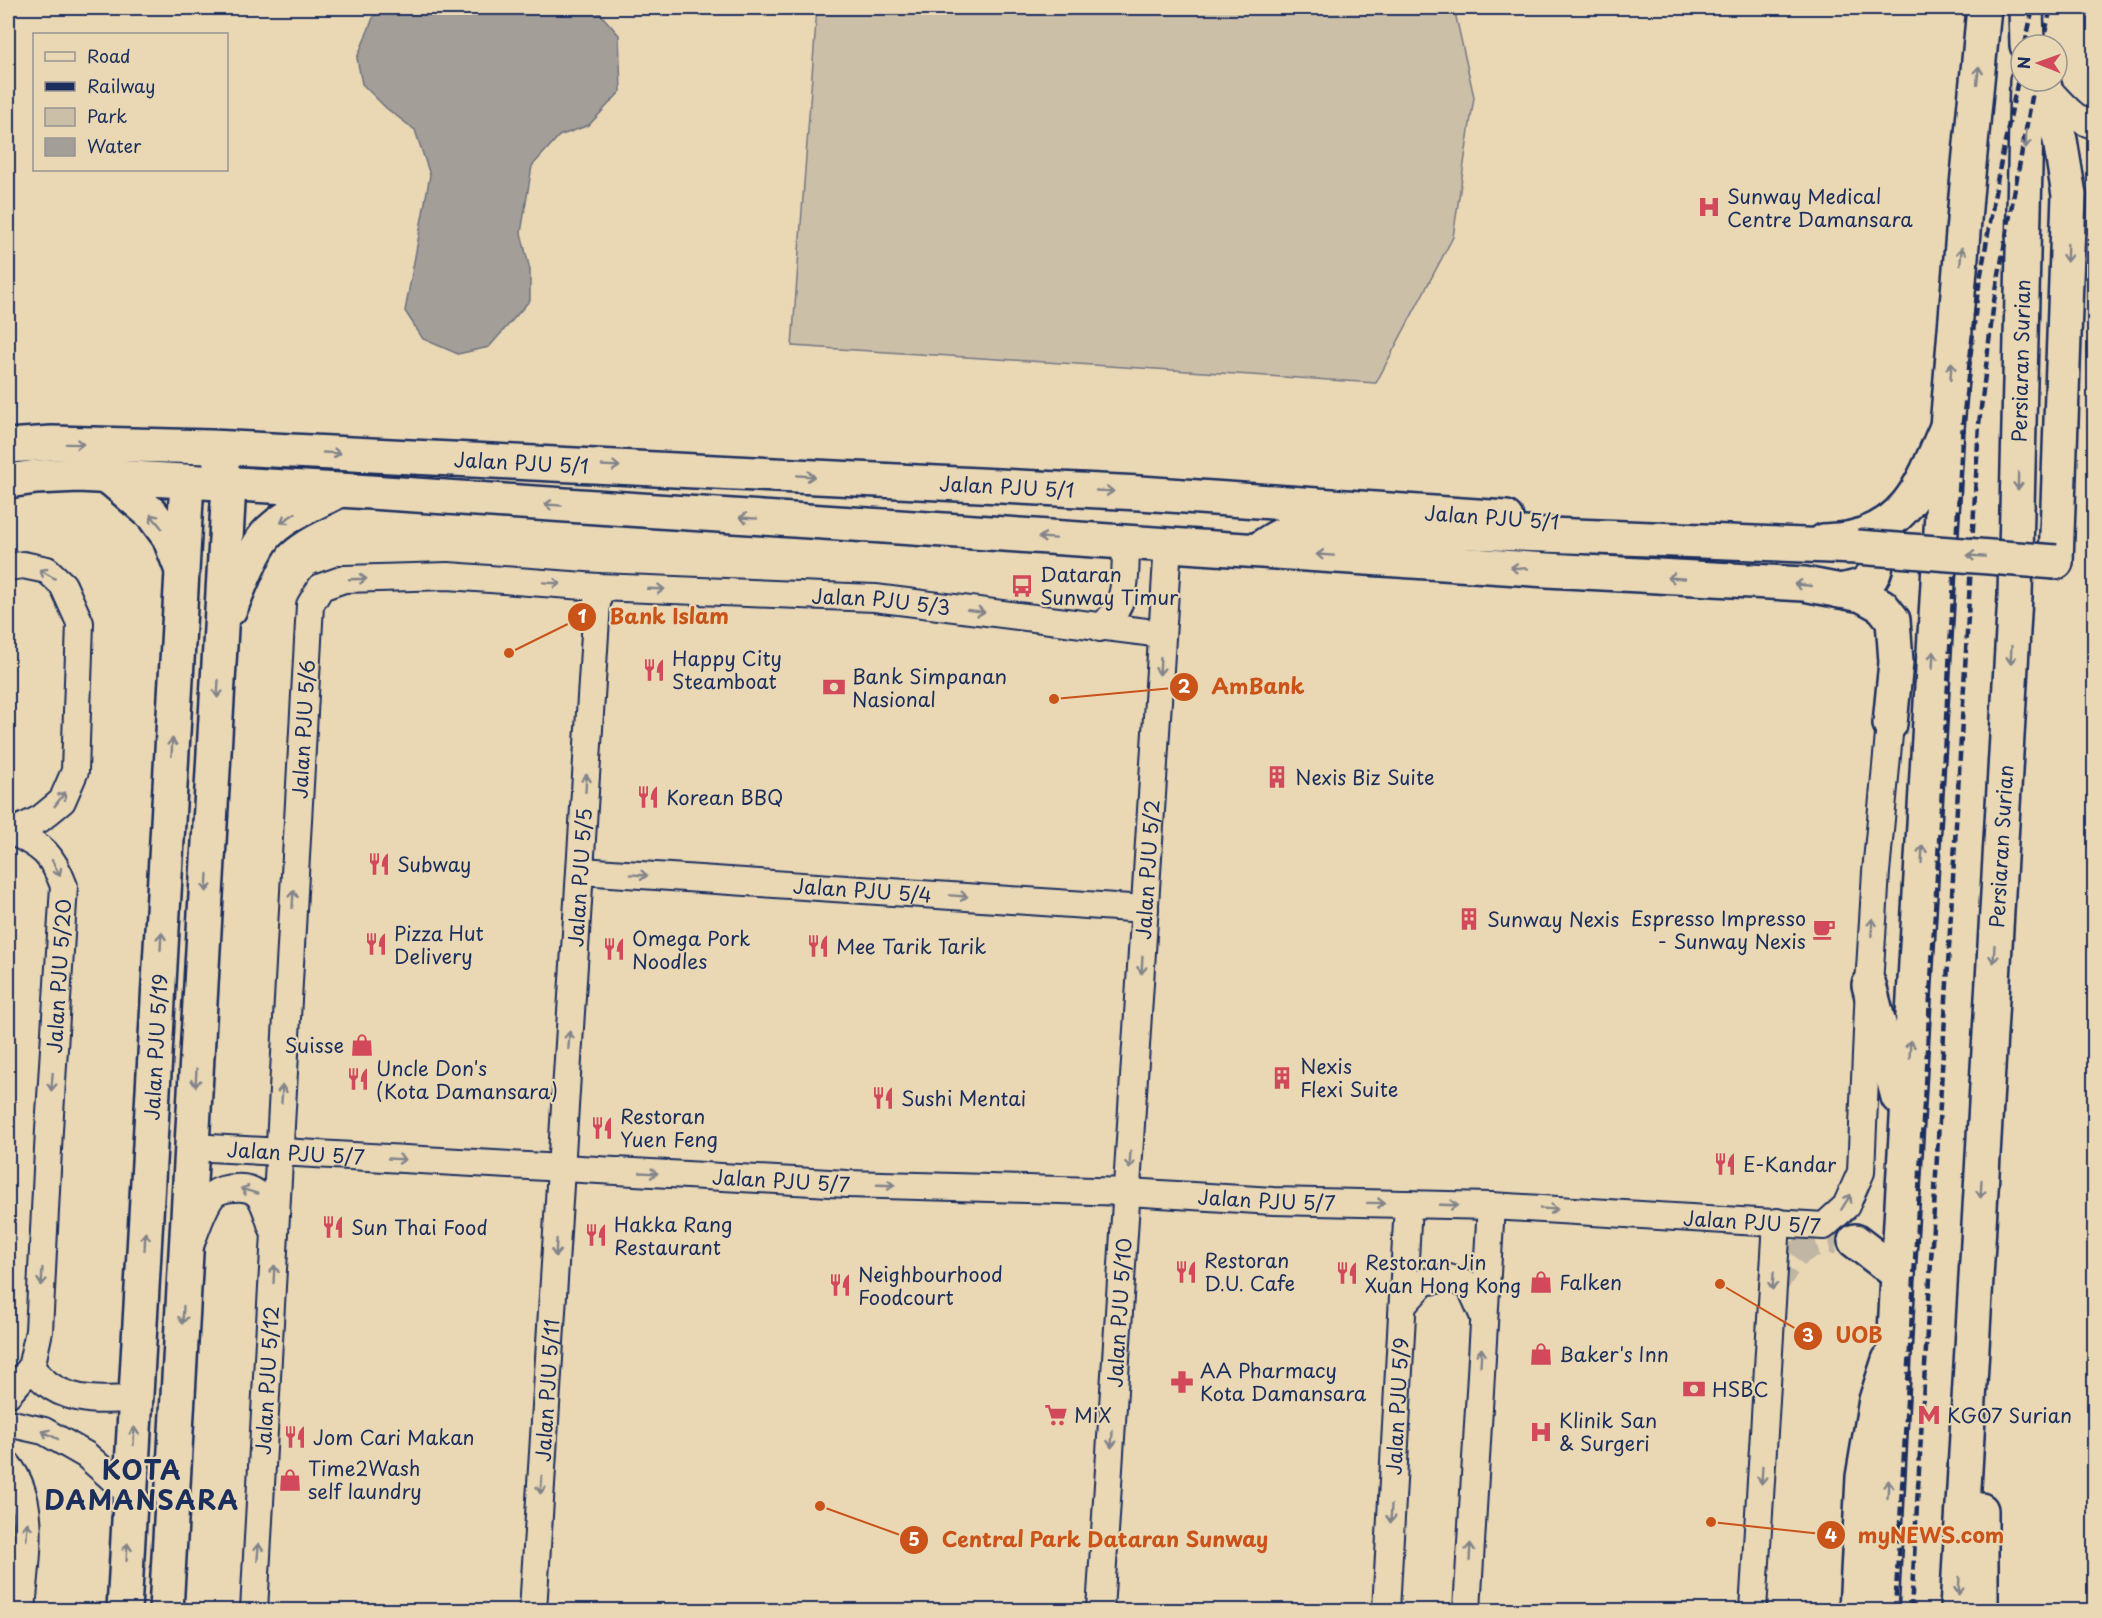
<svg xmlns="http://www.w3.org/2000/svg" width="2102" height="1618" viewBox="0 0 2102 1618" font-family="'Playpen Sans',sans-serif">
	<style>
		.green { fill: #ccbfa8; stroke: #747783; stroke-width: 1.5 }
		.water { fill: #a39e97; stroke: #6d7280; stroke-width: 1.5 }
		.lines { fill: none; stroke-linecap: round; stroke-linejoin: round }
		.minor-tunnel { stroke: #c1b6a4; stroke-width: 26; stroke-dasharray: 26 13; stroke-linecap: butt }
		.minor-casing { stroke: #1b2f5e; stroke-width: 30 }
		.tertiary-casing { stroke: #1b2f5e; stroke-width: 38 }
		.secondary-casing { stroke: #1b2f5e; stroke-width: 38 }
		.primary-casing { stroke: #1b2f5e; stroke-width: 38 }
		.minor { stroke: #ead8b5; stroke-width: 26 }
		.tertiary { stroke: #ead8b5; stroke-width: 33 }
		.secondary { stroke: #ead8b5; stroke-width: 33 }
		.primary { stroke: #ead8b5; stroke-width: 33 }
		.rail { stroke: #1b2f5e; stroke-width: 4.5; stroke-dasharray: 9 4.5; stroke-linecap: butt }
		.primary-bridge-casing { stroke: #1b2f5e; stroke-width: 38; stroke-linecap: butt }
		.primary-bridge { stroke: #ead8b5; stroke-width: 33 }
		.oneway { stroke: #82848a }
		.labels { text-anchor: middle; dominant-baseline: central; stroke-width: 4.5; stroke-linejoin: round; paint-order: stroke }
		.poi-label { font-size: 20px; fill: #1b2f5e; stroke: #ead8b5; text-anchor: start }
		.street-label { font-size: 20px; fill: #1b2f5e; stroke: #ead8b5 }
		.district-label { font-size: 26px; font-weight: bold; letter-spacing: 1.5px; fill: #1b2f5e; stroke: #ead8b5 }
		.leader { fill: none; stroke: #c95318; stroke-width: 2 }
		.callout-dot { fill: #c95318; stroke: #ead8b5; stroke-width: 2 }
		.mark-label { font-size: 18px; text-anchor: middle; font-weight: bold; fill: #fff }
		.callout-label { font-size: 21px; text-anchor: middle; font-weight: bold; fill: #c95318; stroke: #ead8b5; stroke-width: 4.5; stroke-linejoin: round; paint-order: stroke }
	</style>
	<rect width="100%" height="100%" fill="#ead8b5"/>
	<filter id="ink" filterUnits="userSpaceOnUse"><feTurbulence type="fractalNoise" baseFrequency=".0167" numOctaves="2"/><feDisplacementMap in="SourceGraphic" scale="12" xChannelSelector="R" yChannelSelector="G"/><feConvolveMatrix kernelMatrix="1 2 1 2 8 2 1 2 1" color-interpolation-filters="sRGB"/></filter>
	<g filter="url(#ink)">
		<!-- green -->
		<path class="green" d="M817,8H1454L1474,97L1453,237L1376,383L792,346Z"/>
		<!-- water -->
		<path class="water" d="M377,8H595L619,35L621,91L589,125L559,136L532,166L521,233L530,270V300L489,347L458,354L423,339L405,311L430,175L415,130L386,108L362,84L357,58Z"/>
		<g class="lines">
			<!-- minor-tunnel -->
			<path class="minor-tunnel" d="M1773,1289C1790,1261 1800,1240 1836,1241"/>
			<!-- minor casing -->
			<g class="minor-casing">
				<g id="minor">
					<path d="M2045,86C2059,100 2074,121 2094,125"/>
					<path d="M8,567L23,565L47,570L63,585L80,623L75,771L62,801L40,819L13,832H8"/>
					<path d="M1100,628C1129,604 1125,577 1126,543"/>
					<path id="s1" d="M581,871L1145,909"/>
					<path id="s2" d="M192,1147L847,1184L1128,1192L1273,1201L1491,1206L1824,1226L1846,1206L1861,1172L1869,985L1876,872L1890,724"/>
					<path d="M191,1243C196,1230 204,1205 213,1195C218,1190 228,1188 235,1188C263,1186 264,1205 272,1227"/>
					<path d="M1403,1305L1424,1282L1449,1278L1470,1286L1483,1315"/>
					<path d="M31,1368C37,1374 44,1382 52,1387C77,1403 107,1400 136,1399"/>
					<path id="s3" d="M8,1394L31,1368L39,1331L49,1130L64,886C52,854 43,847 13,832"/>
					<path d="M8,1423L44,1431L86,1455L130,1494"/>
					<path d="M8,1465C39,1502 25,1565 22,1610"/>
					<path id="s4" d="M254,1610L310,605L321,587L344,579L448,576L598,587L875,598L1162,634"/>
					<path id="s5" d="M533,1610L598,587"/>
					<path id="s6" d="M1100,1610L1168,544"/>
					<path id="s7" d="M1386,1610L1408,1204"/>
					<path d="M1467,1610L1491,1206"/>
					<path d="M1753,1610L1777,1222"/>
				</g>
			</g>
			<!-- tertiary casing -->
			<g class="tertiary-casing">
				<g id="tertiary">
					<path id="s8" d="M8,446L52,443L211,447L1140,493L1506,518"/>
					<path d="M110,478L152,514L169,537L181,568"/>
					<path d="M8,481L36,477L79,475L340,490L1547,570L1804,584L1862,595L1882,606L1893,620L1896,662L1890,724"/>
					<path d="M1824,541C1833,540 1843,540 1852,538C1912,524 1924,477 1947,427"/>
					<path d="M1840,591C1848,589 1858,588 1864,584C1876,576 1882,556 1870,545C1865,542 1858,540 1852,538"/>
					<path d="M230,609C239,589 254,545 270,531C289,513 315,503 338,491"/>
					<path id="s9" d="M124,1610L187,482"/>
					<path d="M166,1610L229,485L220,465"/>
				</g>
			</g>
			<!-- secondary casing -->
			<g class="secondary-casing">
				<path id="secondary" d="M1856,1610L1863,1477L1876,1400L1889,1360
					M1981,1610V1510"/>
			</g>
			<!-- primary casing -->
			<g class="primary-casing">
				<g id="primary">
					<path d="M2026,8L2027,45"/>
					<path d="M2043,81L2060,140L2069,195L2056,562"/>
					<path d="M1258,550C1290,526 1300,528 1339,527L1857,547"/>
					<path d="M1869,985L1898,1097"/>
					<path d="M1855,1241L1898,1274"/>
					<path d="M1881,1610L1898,1274L1947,427L1966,196L1984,8"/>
					<path id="s10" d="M1957,1610L2015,596L2027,81"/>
				</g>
			</g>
			<!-- minor -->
			<use href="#minor" class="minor"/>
			<!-- tertiary -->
			<use href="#tertiary" class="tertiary"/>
			<!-- secondary -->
			<use href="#secondary" class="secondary"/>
			<!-- primary -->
			<use href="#primary" class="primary"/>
			<!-- rail -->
			<path class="rail" d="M2025,45L2033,8
				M2042,45L2051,8
				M1895,1610L1963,422L1977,297L1998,176L2021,65
				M1911,1610L1979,424L1994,301L2035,81"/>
			<!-- primary-bridge casing -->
			<g class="primary-bridge-casing">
				<path id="primary-bridge" d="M1857,547L2056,562"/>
			</g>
			<!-- primary-bridge -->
			<use href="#primary-bridge" class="primary-bridge"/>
		</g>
		<!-- one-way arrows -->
		<defs><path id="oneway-shaft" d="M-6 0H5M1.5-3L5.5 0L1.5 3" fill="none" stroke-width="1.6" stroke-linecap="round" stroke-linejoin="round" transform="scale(1.5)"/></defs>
		<g class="oneway">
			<use href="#oneway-shaft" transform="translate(1978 75) rotate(-84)"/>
			<use href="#oneway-shaft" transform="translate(2026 139) rotate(91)"/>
			<use href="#oneway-shaft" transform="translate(2067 253) rotate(92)"/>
			<use href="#oneway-shaft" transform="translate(1961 256) rotate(-85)"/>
			<use href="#oneway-shaft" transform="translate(1951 371) rotate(-86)"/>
			<use href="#oneway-shaft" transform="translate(75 444) rotate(1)"/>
			<use href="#oneway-shaft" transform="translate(332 453) rotate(3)"/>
			<use href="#oneway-shaft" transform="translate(611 466) rotate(3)"/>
			<use href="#oneway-shaft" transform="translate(806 476) rotate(3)"/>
			<use href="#oneway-shaft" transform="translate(2018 481) rotate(91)"/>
			<use href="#oneway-shaft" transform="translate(1105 491) rotate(3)"/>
			<use href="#oneway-shaft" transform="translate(553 505) rotate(-176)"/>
			<use href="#oneway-shaft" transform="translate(288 518) rotate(146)"/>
			<use href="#oneway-shaft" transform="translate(748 518) rotate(-176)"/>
			<use href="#oneway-shaft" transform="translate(156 521) rotate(-129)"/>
			<use href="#oneway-shaft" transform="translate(1047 538) rotate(-176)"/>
			<use href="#oneway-shaft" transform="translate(1325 555) rotate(-176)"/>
			<use href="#oneway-shaft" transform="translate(1976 556) rotate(-176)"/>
			<use href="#oneway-shaft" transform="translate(1519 568) rotate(-176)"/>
			<use href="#oneway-shaft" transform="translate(47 574) rotate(-150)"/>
			<use href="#oneway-shaft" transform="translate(1676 578) rotate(-176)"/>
			<use href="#oneway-shaft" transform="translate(358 579) rotate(-2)"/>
			<use href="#oneway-shaft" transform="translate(552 583) rotate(4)"/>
			<use href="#oneway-shaft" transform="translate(1803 585) rotate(-174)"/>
			<use href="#oneway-shaft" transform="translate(656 589) rotate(2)"/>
			<use href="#oneway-shaft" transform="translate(976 611) rotate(7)"/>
			<use href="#oneway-shaft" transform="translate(2011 655) rotate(93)"/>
			<use href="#oneway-shaft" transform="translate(1933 660) rotate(-87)"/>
			<use href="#oneway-shaft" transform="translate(1160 666) rotate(93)"/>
			<use href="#oneway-shaft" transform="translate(218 689) rotate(93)"/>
			<use href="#oneway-shaft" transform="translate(172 747) rotate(-87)"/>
			<use href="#oneway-shaft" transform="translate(586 783) rotate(-87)"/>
			<use href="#oneway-shaft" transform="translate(60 799) rotate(-53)"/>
			<use href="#oneway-shaft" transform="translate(1922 854) rotate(-87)"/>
			<use href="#oneway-shaft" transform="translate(56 868) rotate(63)"/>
			<use href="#oneway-shaft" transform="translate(639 875) rotate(4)"/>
			<use href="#oneway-shaft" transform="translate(207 883) rotate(93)"/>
			<use href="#oneway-shaft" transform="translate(959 896) rotate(4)"/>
			<use href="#oneway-shaft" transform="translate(293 899) rotate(-87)"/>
			<use href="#oneway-shaft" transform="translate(1872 927) rotate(-86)"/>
			<use href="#oneway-shaft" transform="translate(161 941) rotate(-87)"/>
			<use href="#oneway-shaft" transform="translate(1994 954) rotate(93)"/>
			<use href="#oneway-shaft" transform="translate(1142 965) rotate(93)"/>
			<use href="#oneway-shaft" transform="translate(569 1040) rotate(-86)"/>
			<use href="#oneway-shaft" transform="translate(1910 1049) rotate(-87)"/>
			<use href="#oneway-shaft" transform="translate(196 1078) rotate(93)"/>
			<use href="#oneway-shaft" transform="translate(52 1082) rotate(94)"/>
			<use href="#oneway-shaft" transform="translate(282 1094) rotate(-87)"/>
			<use href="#oneway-shaft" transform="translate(397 1159) rotate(3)"/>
			<use href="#oneway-shaft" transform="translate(1130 1160) rotate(93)"/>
			<use href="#oneway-shaft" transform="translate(649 1173) rotate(3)"/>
			<use href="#oneway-shaft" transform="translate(886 1185) rotate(2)"/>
			<use href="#oneway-shaft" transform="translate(1981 1189) rotate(93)"/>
			<use href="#oneway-shaft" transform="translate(249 1191) rotate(-163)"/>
			<use href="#oneway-shaft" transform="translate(1846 1202) rotate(-58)"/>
			<use href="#oneway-shaft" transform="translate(1376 1203) rotate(1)"/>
			<use href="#oneway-shaft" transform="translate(1449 1205) rotate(2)"/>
			<use href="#oneway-shaft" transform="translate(1549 1209) rotate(3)"/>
			<use href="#oneway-shaft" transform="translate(145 1241) rotate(-87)"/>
			<use href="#oneway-shaft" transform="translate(556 1248) rotate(94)"/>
			<use href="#oneway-shaft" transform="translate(274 1274) rotate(-87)"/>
			<use href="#oneway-shaft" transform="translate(42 1277) rotate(93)"/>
			<use href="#oneway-shaft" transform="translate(1773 1281) rotate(94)"/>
			<use href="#oneway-shaft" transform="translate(183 1315) rotate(93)"/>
			<use href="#oneway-shaft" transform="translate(1481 1357) rotate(-87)"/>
			<use href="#oneway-shaft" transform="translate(50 1435) rotate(-153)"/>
			<use href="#oneway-shaft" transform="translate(134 1436) rotate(-87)"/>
			<use href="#oneway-shaft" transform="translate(1112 1439) rotate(94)"/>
			<use href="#oneway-shaft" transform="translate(1762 1475) rotate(93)"/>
			<use href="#oneway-shaft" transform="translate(541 1485) rotate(94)"/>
			<use href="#oneway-shaft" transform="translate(1888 1489) rotate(-87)"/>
			<use href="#oneway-shaft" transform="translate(1391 1514) rotate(93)"/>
			<use href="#oneway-shaft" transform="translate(27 1531) rotate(-86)"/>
			<use href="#oneway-shaft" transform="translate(127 1552) rotate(-87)"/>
			<use href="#oneway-shaft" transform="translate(258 1552) rotate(-86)"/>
			<use href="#oneway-shaft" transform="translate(1470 1552) rotate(-87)"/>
			<use href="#oneway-shaft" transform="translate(1959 1586) rotate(93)"/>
		</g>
	</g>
	<!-- icons -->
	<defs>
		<g id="hospital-bare" transform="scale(1.8)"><path d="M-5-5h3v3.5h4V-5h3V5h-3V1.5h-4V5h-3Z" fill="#d1495b" stroke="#ead8b5" stroke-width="2.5" paint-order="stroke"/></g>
		<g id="bus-bare" transform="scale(1.8)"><path d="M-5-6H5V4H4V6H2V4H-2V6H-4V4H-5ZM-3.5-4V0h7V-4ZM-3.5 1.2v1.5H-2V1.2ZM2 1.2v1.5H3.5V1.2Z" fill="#d1495b" stroke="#ead8b5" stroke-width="2.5" paint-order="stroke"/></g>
		<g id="restaurant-bare" transform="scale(1.8)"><path d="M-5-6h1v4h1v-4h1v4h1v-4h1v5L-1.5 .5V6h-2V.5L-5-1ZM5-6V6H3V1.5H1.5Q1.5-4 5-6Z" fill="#d1495b" stroke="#ead8b5" stroke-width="2.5" paint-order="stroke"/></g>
		<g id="bank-bare" transform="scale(1.8)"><path d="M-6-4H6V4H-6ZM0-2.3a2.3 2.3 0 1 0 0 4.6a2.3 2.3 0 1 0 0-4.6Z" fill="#d1495b" stroke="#ead8b5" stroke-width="2.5" paint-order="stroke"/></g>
		<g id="building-bare" transform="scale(1.8)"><path d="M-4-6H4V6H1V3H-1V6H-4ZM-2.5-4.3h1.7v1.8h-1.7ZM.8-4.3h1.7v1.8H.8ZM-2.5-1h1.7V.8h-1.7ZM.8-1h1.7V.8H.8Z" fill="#d1495b" stroke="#ead8b5" stroke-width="2.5" paint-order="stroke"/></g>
		<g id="cafe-bare" transform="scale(1.8)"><path d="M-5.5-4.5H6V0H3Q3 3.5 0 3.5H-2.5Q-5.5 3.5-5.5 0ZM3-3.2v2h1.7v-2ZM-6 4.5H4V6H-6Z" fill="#d1495b" stroke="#ead8b5" stroke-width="2.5" paint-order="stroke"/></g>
		<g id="shop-bare" transform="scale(1.8)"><path d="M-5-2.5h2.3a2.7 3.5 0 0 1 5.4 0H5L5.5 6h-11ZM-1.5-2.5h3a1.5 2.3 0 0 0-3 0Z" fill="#d1495b" stroke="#ead8b5" stroke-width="2.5" paint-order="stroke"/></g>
		<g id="pharmacy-bare" transform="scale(1.8)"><path d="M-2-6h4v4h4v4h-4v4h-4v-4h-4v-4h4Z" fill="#d1495b" stroke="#ead8b5" stroke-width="2.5" paint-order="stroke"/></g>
		<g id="supermarket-bare" transform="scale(1.8)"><path d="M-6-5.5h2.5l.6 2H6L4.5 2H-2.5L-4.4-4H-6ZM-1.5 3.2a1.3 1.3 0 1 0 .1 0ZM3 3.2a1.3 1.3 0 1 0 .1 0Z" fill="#d1495b" stroke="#ead8b5" stroke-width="2.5" paint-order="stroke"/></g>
		<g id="metro-bare" transform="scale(1.8)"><path d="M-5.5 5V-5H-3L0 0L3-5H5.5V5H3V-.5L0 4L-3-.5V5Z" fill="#d1495b" stroke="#ead8b5" stroke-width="2.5" paint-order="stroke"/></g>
	</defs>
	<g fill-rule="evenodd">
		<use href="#hospital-bare" x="1709" y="207"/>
		<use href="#bus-bare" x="1022" y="586"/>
		<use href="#restaurant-bare" x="654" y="670"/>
		<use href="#bank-bare" x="834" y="687"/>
		<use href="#building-bare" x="1277" y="777"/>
		<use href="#restaurant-bare" x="648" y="797"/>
		<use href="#restaurant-bare" x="379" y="864"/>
		<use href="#building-bare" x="1469" y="919"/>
		<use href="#cafe-bare" x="1824" y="929"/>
		<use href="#restaurant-bare" x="376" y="944"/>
		<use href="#restaurant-bare" x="818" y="946"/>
		<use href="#restaurant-bare" x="614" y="949"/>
		<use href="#shop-bare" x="362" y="1045"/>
		<use href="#building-bare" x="1282" y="1078"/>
		<use href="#restaurant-bare" x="358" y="1079"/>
		<use href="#restaurant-bare" x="883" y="1098"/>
		<use href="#restaurant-bare" x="602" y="1128"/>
		<use href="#restaurant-bare" x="1725" y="1164"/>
		<use href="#restaurant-bare" x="333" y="1227"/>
		<use href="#restaurant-bare" x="596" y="1235"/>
		<use href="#restaurant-bare" x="1186" y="1272"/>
		<use href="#restaurant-bare" x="1347" y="1273"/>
		<use href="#shop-bare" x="1541" y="1282"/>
		<use href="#restaurant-bare" x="840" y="1285"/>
		<use href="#shop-bare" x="1541" y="1354"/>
		<use href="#pharmacy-bare" x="1182" y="1382"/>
		<use href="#bank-bare" x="1694" y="1389"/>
		<use href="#supermarket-bare" x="1056" y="1415"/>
		<use href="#metro-bare" x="1929" y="1415"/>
		<use href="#hospital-bare" x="1541" y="1432"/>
		<use href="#restaurant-bare" x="295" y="1437"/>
		<use href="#shop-bare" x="290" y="1480"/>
	</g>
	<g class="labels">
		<!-- poi labels -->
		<g class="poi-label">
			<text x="1727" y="196">Sunway Medical<tspan x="1727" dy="23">Centre Damansara</tspan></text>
			<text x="1040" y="574">Dataran<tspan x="1040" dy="23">Sunway Timur</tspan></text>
			<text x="672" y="658">Happy City<tspan x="672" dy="23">Steamboat</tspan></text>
			<text x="852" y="676">Bank Simpanan<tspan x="852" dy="23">Nasional</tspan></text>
			<text x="1295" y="777">Nexis Biz Suite</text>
			<text x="666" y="797">Korean BBQ</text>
			<text x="397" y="864">Subway</text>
			<text x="1806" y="918" text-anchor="end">Espresso Impresso<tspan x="1806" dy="23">- Sunway Nexis</tspan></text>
			<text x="1487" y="919">Sunway Nexis</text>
			<text x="394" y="933">Pizza Hut<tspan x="394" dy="23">Delivery</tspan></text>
			<text x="632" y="938">Omega Pork<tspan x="632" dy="23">Noodles</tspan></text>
			<text x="836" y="946">Mee Tarik Tarik</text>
			<text x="344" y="1045" text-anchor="end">Suisse</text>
			<text x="1300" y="1066">Nexis<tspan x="1300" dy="23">Flexi Suite</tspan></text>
			<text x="376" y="1068">Uncle Don's<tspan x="376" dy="23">(Kota Damansara)</tspan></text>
			<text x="901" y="1098">Sushi Mentai</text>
			<text x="620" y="1116">Restoran<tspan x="620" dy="23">Yuen Feng</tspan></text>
			<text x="1743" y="1164">E-Kandar</text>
			<text x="614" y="1224">Hakka Rang<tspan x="614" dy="23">Restaurant</tspan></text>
			<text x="351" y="1227">Sun Thai Food</text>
			<text x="1204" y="1260">Restoran<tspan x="1204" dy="23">D.U. Cafe</tspan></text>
			<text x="1365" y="1262">Restoran Jin<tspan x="1365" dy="23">Xuan Hong Kong</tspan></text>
			<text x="858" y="1274">Neighbourhood<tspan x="858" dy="23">Foodcourt</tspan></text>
			<text x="1559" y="1282">Falken</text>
			<text x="1559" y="1354">Baker's Inn</text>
			<text x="1200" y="1370">AA Pharmacy<tspan x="1200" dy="23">Kota Damansara</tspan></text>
			<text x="1712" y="1389">HSBC</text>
			<text x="1074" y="1415">MiX</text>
			<text x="1947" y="1415">KG07 Surian</text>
			<text x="1559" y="1420">Klinik San<tspan x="1559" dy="23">&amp; Surgeri</tspan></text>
			<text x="313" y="1437">Jom Cari Makan</text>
			<text x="308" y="1468">Time2Wash<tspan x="308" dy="23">self laundry</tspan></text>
		</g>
		<!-- street labels -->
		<g class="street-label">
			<text stroke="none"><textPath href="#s10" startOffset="1251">Persiaran Surian</textPath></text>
			<text stroke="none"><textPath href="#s8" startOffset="514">Jalan PJU 5/1</textPath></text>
			<text stroke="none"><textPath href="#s8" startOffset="1000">Jalan PJU 5/1</textPath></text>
			<text transform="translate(1492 517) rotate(4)">Jalan PJU 5/1</text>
			<text stroke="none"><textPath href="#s4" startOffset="1590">Jalan PJU 5/3</textPath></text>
			<text stroke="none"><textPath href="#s4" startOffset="882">Jalan PJU 5/6</textPath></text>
			<text stroke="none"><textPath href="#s10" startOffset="765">Persiaran Surian</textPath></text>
			<text stroke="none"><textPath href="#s6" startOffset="742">Jalan PJU 5/2</textPath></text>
			<text stroke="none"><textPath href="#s5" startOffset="734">Jalan PJU 5/5</textPath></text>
			<text stroke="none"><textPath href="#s1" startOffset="282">Jalan PJU 5/4</textPath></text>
			<text stroke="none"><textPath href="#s3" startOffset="428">Jalan PJU 5/20</textPath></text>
			<text stroke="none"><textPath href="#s9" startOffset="564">Jalan PJU 5/19</textPath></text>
			<text stroke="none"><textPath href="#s2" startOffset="104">Jalan PJU 5/7</textPath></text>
			<text stroke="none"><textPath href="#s2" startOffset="590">Jalan PJU 5/7</textPath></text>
			<text stroke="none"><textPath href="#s2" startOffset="1076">Jalan PJU 5/7</textPath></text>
			<text stroke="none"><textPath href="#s2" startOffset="1562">Jalan PJU 5/7</textPath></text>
			<text stroke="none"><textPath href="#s6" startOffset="298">Jalan PJU 5/10</textPath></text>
			<text stroke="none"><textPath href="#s4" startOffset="230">Jalan PJU 5/12</textPath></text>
			<text stroke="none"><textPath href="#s5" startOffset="220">Jalan PJU 5/11</textPath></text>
			<text stroke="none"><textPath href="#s7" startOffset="204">Jalan PJU 5/9</textPath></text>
		</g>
		<!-- district labels -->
		<g class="district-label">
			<text x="142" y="1469">KOTA<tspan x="142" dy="30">DAMANSARA</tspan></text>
		</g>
	</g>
	<!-- callouts -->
	<path class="leader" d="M509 653L582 617M1054 699L1184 687M1720 1284L1808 1336M1711 1522L1831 1535M820 1506L914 1540"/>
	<g class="callout-dot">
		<circle cx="509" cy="653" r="6"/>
		<circle cx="1054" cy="699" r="6"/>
		<circle cx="1720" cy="1284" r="6"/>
		<circle cx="1711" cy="1522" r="6"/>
		<circle cx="820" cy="1506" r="6"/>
		<circle cx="582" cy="617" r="15"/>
		<circle cx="1184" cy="687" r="15"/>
		<circle cx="1808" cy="1336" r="15"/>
		<circle cx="1831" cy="1535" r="15"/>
		<circle cx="914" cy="1540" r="15"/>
	</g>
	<g class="mark-label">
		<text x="582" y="623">1</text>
		<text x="1184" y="693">2</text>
		<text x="1808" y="1342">3</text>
		<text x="1831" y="1542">4</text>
		<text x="914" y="1546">5</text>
	</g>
	<g class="callout-label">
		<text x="669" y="624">Bank Islam</text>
		<text x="1258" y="694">AmBank</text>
		<text x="1859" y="1343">UOB</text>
		<text x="1931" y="1543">myNEWS.com</text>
		<text x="1105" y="1547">Central Park Dataran Sunway</text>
	</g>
	<!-- margin -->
	<rect width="2102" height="1618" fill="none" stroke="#ead8b5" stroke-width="30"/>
	<rect x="15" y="15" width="2072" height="1588" fill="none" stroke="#1b2f5e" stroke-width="2" filter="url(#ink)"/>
	<!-- legend -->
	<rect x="33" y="33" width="195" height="138" fill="#ead8b5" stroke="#979492" stroke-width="1.5"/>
	<rect x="45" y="52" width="30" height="9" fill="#ead8b5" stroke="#979492" stroke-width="1.5"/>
	<text x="87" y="63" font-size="18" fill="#1b2f5e">Road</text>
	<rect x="45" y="82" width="30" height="9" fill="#1b2f5e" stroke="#979492" stroke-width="1.5"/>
	<text x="87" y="93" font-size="18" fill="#1b2f5e">Railway</text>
	<rect x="45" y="108" width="30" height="18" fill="#ccbfa8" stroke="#979492" stroke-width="1.5"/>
	<text x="87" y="123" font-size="18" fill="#1b2f5e">Park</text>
	<rect x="45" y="138" width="30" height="18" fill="#a39e97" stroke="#979492" stroke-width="1.5"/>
	<text x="87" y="153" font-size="18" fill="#1b2f5e">Water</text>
	<!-- north arrow -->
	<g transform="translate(2039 63) rotate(271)"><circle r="28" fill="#ead8b5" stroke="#979492" stroke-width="1.5"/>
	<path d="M0-4.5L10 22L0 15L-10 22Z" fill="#d1495b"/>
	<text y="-9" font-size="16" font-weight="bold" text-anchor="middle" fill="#1b2f5e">N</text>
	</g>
</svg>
